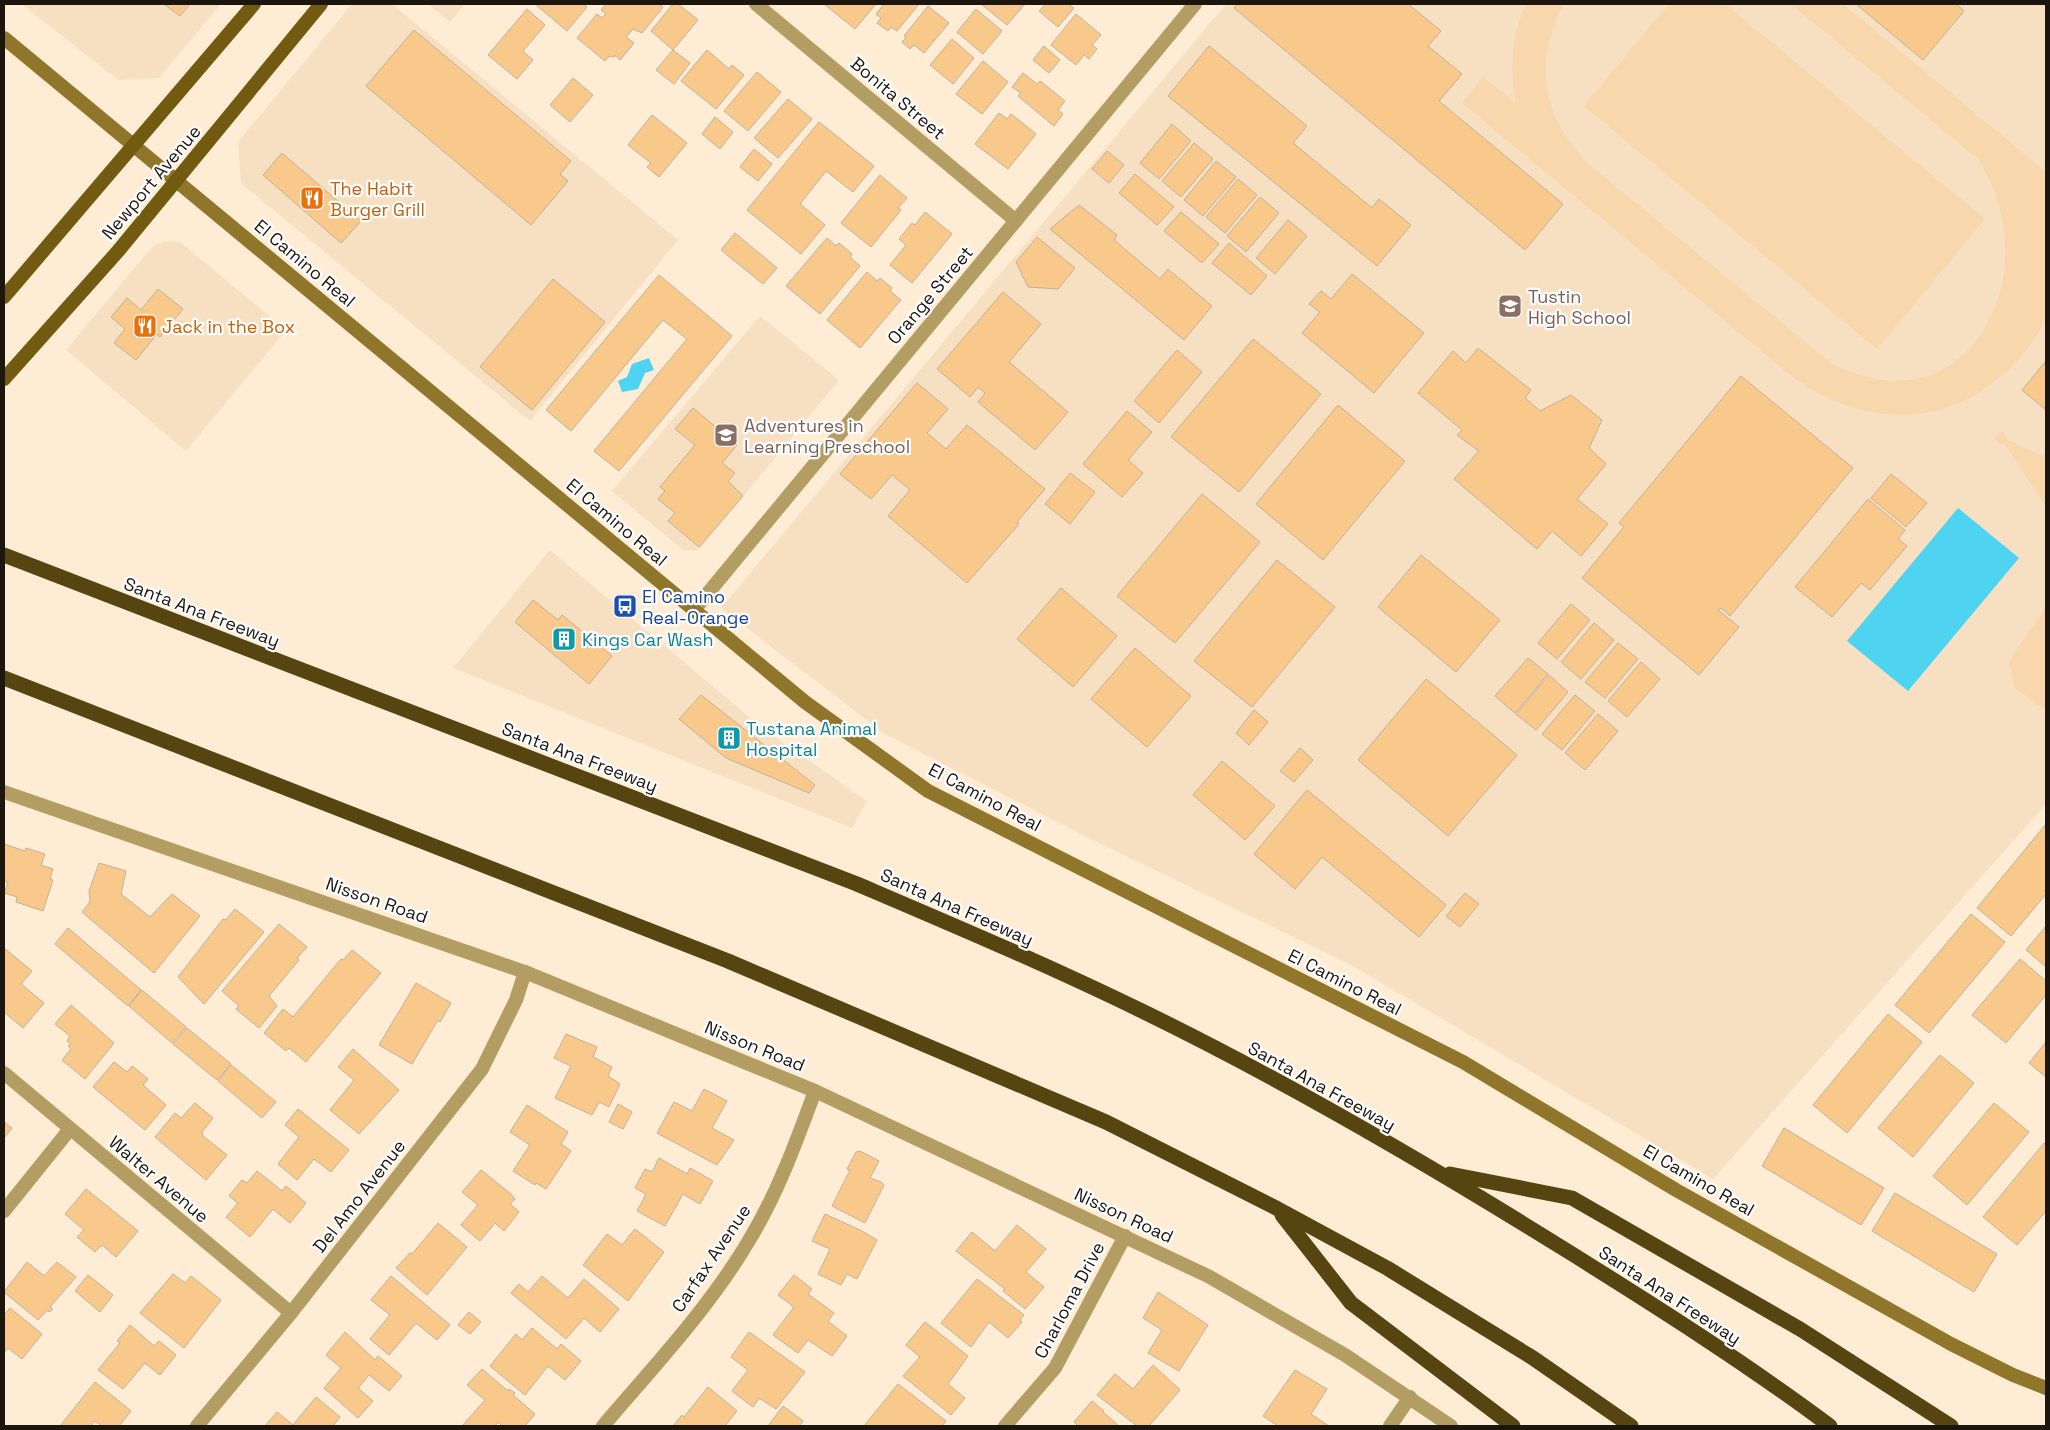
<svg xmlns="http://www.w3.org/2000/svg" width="2050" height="1430" viewBox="0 0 2050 1430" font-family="'Space Grotesk',sans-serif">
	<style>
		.built { fill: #f7dfc2 }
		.green { fill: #f8d7ad }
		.water { fill: #4ed3f1 }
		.building { fill: #f9c98b; stroke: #c2b19a }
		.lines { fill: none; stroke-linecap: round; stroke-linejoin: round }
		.minor { stroke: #b39d63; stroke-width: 14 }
		.tertiary { stroke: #b39d63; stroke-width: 14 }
		.secondary { stroke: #90762a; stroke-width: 14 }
		.primary { stroke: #725b10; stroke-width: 14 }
		.motorway { stroke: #564510; stroke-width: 15 }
		.labels { text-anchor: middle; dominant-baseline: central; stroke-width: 4.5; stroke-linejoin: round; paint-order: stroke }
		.street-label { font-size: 18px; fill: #1d160e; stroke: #fff }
		.food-label { font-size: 18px; fill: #c56008; stroke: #fff; text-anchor: start }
		.education-label { font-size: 18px; fill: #785e54; stroke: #fff; text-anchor: start }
		.transit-label { font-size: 18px; fill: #164399; stroke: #fff; text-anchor: start }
		.culture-label { font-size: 18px; fill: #0d838f; stroke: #fff; text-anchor: start }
	</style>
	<rect width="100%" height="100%" fill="#ffecd5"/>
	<!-- built -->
	<path class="built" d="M22,4H221L159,78L118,80Z
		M352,4H392L678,240L530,421L241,183L238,142Z
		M428,4H465L450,22Z
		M1226,4H2046V804L1713,1179L1353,966L1091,839L885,734L721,608Z
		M166,241L180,242L286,330L186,451L66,350L153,246Z
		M760,316L839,380L699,550H683L612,491Z
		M550,550L766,731L867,801L852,828L453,668Z"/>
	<!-- green -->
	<path class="green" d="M1526,4H1564C1531,63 1543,120 1591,166L1832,364C1972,434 2050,269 1978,159L1791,4H1843L2046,172C2046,205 2046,238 2046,271C2046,284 2049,300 2046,313C2043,331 2026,351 2014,364C1952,429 1865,429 1794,378L1462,103L1483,77L1515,103C1511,69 1511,35 1526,4Z
		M1669,4H1725L1985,219L1877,349L1584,106Z
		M2001,431L2008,438L2007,440L2046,457V502L2044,504L2004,443L2002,445L1994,439Z
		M2046,607V711L2015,688L2009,661Z"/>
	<!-- water -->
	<path class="water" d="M649,358L654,370L645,373L638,389L622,392L618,381L627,377L632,364Z
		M1958,508L2019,558L1908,691L1847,641Z"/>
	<!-- building -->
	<path class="building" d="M164,4H190L180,16Z
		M535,4H583L587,7L567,31Z
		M606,4H659L663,7L642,33L633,29L626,37L634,43L620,60L616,56L608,57L605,61L577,38L597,14L602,18L606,14L601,10Z
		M673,4H678L698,20L673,50L651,31Z
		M824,4H876L855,29Z
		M884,4H919L897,31L891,27L888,31L877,23L881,18L876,14Z
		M981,4H1025L1007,25Z
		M1046,4H1068L1074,8L1058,27L1039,11Z
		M1237,4H1408L1441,31L1428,46L1462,74L1439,101L1563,204L1525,250L1234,8Z
		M1856,4H1956L1964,11L1923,60Z
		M928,6L949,23L924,53L914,45L910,49L902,42L906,38L904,36Z
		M527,9L545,25L523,51L533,60L517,79L488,55Z
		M976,9L1002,31L983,54L957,32Z
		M1076,14L1101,35L1092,45L1097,49L1089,59L1084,55L1076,65L1051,45Z
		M414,30L571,161L560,174L568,181L531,225L366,86Z
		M952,39L974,58L953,84L930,65Z
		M1044,46L1060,60L1049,73L1033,60Z
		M1209,46L1307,126L1293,143L1372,208L1379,199L1411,225L1377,266L1168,96Z
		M673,50L690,63L674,84L656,70Z
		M707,50L729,69L732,65L744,75L716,109L681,81Z
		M983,61L1008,82L982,114L956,94Z
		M757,72L781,92L748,131L724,111Z
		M1023,73L1037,84L1040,81L1065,101L1058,110L1063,114L1054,126L1018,96L1021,93L1012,87Z
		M573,78L593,95L570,122L550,105Z
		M788,99L812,119L778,158L754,138Z
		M999,113L1007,119L1011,114L1036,134L1008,169L975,144Z
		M652,115L687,143L659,177L647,167L651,163L628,145Z
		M715,117L733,132L720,149L702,134Z
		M819,122L874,166L853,192L826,171L800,204L825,225L801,254L747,210Z
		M1172,124L1191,141L1159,179L1140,163Z
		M1194,143L1213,159L1181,197L1162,181Z
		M754,149L772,164L758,181L740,167Z
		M1107,151L1124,165L1109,183L1092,169Z
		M282,153L361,221L341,243L263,175Z
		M1216,161L1236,177L1203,216L1184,200Z
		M1135,174L1174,207L1157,225L1119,193Z
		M880,175L907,198L898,208L901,210L871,247L841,223Z
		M1238,179L1257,195L1225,233L1206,217Z
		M1260,197L1279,213L1246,252L1227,236Z
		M1079,205L1117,235L1114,240L1160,279L1168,269L1212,306L1184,340L1050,229Z
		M925,212L952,234L912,283L890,265L906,245L899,239L912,223L915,225Z
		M1181,212L1219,244L1202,263L1164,231Z
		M1288,220L1307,236L1275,274L1256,258Z
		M735,233L777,268L763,284L721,250Z
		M1037,237L1075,268L1058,289L1028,287L1016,262Z
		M827,238L836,246L839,243L852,254L850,257L860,266L820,314L786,286Z
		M1229,243L1267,276L1251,295L1212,263Z
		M867,272L877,281L880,278L892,288L890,291L901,300L860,348L827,320Z
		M1352,274L1424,333L1374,393L1302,333L1320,312L1309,304L1321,291L1331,299Z
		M659,275L732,336L619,471L594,451L687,339L663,320L571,431L546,410Z
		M553,279L605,322L532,410L480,367Z
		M158,289L183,309L160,337L157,334L136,360L114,343L125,329L111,317L127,298L141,310Z
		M1003,292L1041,324L1009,362L1068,412L1035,450L978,402L985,393L978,387L970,397L937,369Z
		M1253,339L1321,394L1239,492L1171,437Z
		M1478,348L1531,390L1525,398L1540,411L1571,395L1602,420L1589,448L1606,464L1577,499L1608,524L1581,556L1552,531L1537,549L1454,479L1479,451L1457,435L1462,430L1418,393L1453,351L1466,363Z
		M1177,350L1202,372L1159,423L1134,401Z
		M2046,361V410L2022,390Z
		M1741,376L1853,468L1730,616L1721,608L1718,610L1739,627L1699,675L1582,578L1624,527L1619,523Z
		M917,383L948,409L927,433L946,449L967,425L1045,489L1017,522L1019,524L967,583L888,516L910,490L892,475L871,499L840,474Z
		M1338,405L1405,461L1323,560L1256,504Z
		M693,408L737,445L722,463L735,473L728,481L743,496L699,547L668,521L675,513L658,499L665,491L660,487L695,445L675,429Z
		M1127,411L1152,432L1128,460L1143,473L1122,497L1083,464Z
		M1070,473L1095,492L1070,524L1045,504Z
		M1891,474L1927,503L1906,527L1871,498Z
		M1202,494L1260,542L1175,643L1117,596Z
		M1868,499L1905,530L1898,539L1907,546L1870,590L1861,583L1832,617L1795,587Z
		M1421,555L1500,620L1456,672L1378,607Z
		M1277,560L1335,607L1252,707L1194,661Z
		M1061,588L1117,636L1073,687L1017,639Z
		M533,600L558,620L562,615L612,656L589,684L515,622Z
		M1571,604L1590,620L1557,659L1538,643Z
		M1594,623L1614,640L1581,679L1561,662Z
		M1618,643L1638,659L1605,698L1585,682Z
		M1135,648L1191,696L1147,747L1091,699Z
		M1528,658L1548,674L1515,713L1495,696Z
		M1641,662L1660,679L1627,717L1608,701Z
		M1549,675L1568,692L1536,730L1516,714Z
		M1426,679L1517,755L1448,836L1358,760Z
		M701,695L815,785L809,793L726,758L679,719Z
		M1575,695L1595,711L1562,750L1542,734Z
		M1254,710L1268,722L1249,745L1236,733Z
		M1598,714L1618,731L1585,770L1565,753Z
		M1300,748L1313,760L1294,782L1280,771Z
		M1222,761L1275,806L1245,840L1193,795Z
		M1307,790L1446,905L1419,937L1322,857L1295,889L1254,854Z
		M2046,824V894L2011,936L1977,908Z
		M4,844L25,851L26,848L45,854L41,865L53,869L50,879L53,880L43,911L16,902L17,897L4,893L8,882L4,881Z
		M99,863L126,871L121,894L150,917L172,894L200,916L154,973L82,912L90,902L89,891Z
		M1465,893L1479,904L1460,927L1446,916Z
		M235,909L264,932L204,1004L178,977L223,919L226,920Z
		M1971,914L2005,942L1929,1033L1895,1005Z
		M279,924L307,947L297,958L299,960L269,996L277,1006L259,1028L236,1009L239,1006L222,991Z
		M2046,926V967L2026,950Z
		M68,928L141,990L128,1006L55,944Z
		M4,948L32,971L21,984L44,1003L23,1028L4,1012Z
		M352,950L381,973L306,1062L289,1048L286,1051L264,1033L283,1009L293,1017L341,959L343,960Z
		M2020,959L2046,981V995L2006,1043L1972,1015Z
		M416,983L451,1003L440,1022L438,1020L412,1064L379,1045Z
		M142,990L186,1027L172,1043L129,1006Z
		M71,1005L114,1043L85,1079L62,1060L71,1049L68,1046L71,1044L67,1041L70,1036L55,1024Z
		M1888,1014L1922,1042L1847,1133L1813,1105Z
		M187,1028L231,1064L217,1080L173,1044Z
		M566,1034L597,1047L593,1057L612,1067L608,1076L620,1084L609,1107L599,1102L592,1115L555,1098L571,1066L554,1058Z
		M2046,1042V1077L2029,1063Z
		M353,1049L399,1090L359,1134L330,1110L354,1080L338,1067Z
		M1940,1055L1974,1083L1913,1157L1878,1128Z
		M114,1062L127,1072L132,1066L148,1079L143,1085L166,1105L145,1130L93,1087Z
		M231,1065L276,1102L262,1118L218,1081Z
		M704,1089L727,1101L712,1128L734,1140L717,1165L657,1133L674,1102L692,1111Z
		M195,1103L213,1118L202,1132L203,1136L227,1155L206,1180L155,1137L175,1113L181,1118Z
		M1994,1103L2029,1132L1967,1205L1933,1176Z
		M618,1104L632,1112L623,1129L609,1122Z
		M527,1105L568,1132L561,1144L571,1151L546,1189L536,1183L535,1185L513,1171L530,1145L510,1132Z
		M298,1109L349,1150L331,1172L314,1159L297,1180L278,1164L299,1137L285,1125Z
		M4,1122L12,1128L4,1138Z
		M1784,1128L1884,1188L1861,1225L1762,1166Z
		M2044,1143L2046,1145V1211L2017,1245L1983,1217Z
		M860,1151L879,1161L870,1178L881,1182L884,1185L865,1223L832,1206L850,1170L847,1169L856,1152Z
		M659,1158L687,1174L690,1168L713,1181L700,1204L683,1194L665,1226L637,1211L646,1194L635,1188L645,1169L652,1172Z
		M481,1170L511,1194L515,1199L510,1204L519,1212L504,1231L495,1223L480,1241L461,1225L478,1205L462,1192Z
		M257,1171L282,1191L286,1186L306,1203L290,1223L273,1209L250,1237L226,1217L238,1203L229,1196L242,1180L247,1183Z
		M86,1189L138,1231L116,1257L102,1245L95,1252L77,1237L84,1230L65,1214Z
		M1895,1193L1997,1254L1974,1292L1872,1231Z
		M825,1214L862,1231L877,1240L857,1279L847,1274L841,1285L818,1274L830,1249L812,1241Z
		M438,1223L467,1247L427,1295L396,1268L410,1253L412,1254Z
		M1017,1225L1046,1249L1026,1272L1044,1287L1025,1309L1003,1291L1005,1289L956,1251L972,1232L995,1251Z
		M635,1229L664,1252L628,1301L583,1265L607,1234L622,1245Z
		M27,1262L44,1276L57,1262L76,1277L50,1307L53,1309L49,1312L47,1310L38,1320L4,1292Z
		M173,1274L185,1283L191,1276L221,1300L184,1348L140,1313Z
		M88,1275L113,1295L100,1312L75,1291Z
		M794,1275L812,1289L808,1294L834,1313L828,1321L847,1336L832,1356L808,1340L798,1353L773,1335L794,1307L778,1295Z
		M391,1276L450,1325L437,1340L416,1323L389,1355L370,1339L390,1315L371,1300Z
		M542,1276L568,1298L584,1279L619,1309L600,1332L584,1318L566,1339L511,1293L519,1284L528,1292Z
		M977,1279L1024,1315L1020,1320L1022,1322L1008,1338L989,1322L971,1347L941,1323Z
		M1158,1292L1208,1325L1179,1371L1148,1353L1162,1330L1143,1318Z
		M10,1308L42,1334L22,1359L8,1348L4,1353V1315Z
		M469,1312L481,1322L470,1334L458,1325Z
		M925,1322L968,1356L948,1384L965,1398L951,1415L903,1376L920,1357L906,1345Z
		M130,1325L154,1346L159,1341L176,1355L160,1375L145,1363L123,1389L98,1370L120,1343L117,1341Z
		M532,1328L557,1349L561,1344L581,1361L565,1380L548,1366L525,1395L490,1366L516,1334L522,1340Z
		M345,1332L375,1360L378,1356L402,1376L389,1391L369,1375L358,1388L373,1401L358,1418L324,1388L341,1368L326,1355Z
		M749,1332L805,1372L776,1409L759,1398L753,1407L732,1391L748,1370L731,1357Z
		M1153,1365L1180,1390L1149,1426H1137L1097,1395L1115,1374L1133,1389Z
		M482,1369L508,1391L509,1389L515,1393L513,1395L535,1414L525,1426H502L498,1422L495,1426H462L485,1400L467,1385Z
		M1295,1370L1327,1389L1311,1414L1329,1426H1278L1263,1416Z
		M95,1382L131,1411L119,1426H102L95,1421L91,1426H60Z
		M898,1384L946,1421L942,1426H864Z
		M708,1387L737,1411L725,1426H673L682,1415L684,1417Z
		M316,1397L340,1417L333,1426H265L277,1412L293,1425Z
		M1092,1401L1104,1411L1103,1412L1119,1426H1078L1074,1422Z
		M783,1406L803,1421L799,1426H768Z"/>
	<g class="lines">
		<!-- minor -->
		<path class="minor" d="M756,4L1016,221
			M4,1073L291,1313
			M4,1211L70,1129
			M197,1426L291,1313L482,1069L516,1000L525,972
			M603,1426C654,1366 711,1306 751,1237C778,1192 797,1140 815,1091
			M1005,1426L1055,1368L1125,1236
			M1390,1426L1410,1397"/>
		<!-- tertiary -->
		<path class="tertiary" d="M694,610L1195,4
			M4,792L525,972L815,1091L1208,1276L1345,1355L1451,1426"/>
		<!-- secondary -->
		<path class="secondary" d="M4,38L805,702L928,791L1463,1062L1676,1190L1951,1344L2013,1375L2046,1388"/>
		<!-- primary -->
		<path class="primary" d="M4,297L254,4
			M4,379L119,250L321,4"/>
		<!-- motorway -->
		<path class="motorway" d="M4,555L857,884C953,925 1050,966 1144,1012C1290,1083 1431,1166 1569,1252C1657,1307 1747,1364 1830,1426
			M4,678L728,961L1106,1122L1278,1209L1387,1268L1533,1358L1631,1426
			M1450,1174L1572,1198L1800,1329L1951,1426
			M1282,1215L1351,1303L1513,1426"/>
	</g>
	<!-- icons -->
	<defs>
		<g id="restaurant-square" transform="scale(1.25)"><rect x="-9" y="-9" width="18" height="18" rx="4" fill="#e8710a" stroke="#fff"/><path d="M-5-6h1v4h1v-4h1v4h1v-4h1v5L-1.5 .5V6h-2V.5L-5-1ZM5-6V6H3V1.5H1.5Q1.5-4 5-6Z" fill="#fff"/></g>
		<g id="school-square" transform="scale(1.25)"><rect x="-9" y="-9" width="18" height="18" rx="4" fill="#8d6e63" stroke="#fff"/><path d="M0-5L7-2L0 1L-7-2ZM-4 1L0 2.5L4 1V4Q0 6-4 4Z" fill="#fff"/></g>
		<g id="bus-square" transform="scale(1.25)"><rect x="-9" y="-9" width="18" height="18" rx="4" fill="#1a4fb4" stroke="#fff"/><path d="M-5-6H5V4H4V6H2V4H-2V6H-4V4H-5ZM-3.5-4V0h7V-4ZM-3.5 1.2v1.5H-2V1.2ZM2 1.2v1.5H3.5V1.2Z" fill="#fff"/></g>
		<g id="building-square" transform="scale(1.25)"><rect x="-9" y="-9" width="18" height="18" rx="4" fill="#0f9aa8" stroke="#fff"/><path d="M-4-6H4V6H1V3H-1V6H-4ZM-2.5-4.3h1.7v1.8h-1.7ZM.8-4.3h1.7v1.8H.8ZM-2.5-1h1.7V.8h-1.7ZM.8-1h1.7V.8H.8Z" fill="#fff"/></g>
	</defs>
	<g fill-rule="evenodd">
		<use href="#restaurant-square" x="312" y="198"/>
		<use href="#school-square" x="1510" y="306"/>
		<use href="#restaurant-square" x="145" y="326"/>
		<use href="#school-square" x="726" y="435"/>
		<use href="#bus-square" x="625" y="606"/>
		<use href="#building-square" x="564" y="639"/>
		<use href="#building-square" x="729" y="738"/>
	</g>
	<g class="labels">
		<!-- street labels -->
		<g class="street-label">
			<text transform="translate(898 98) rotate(40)">Bonita Street</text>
			<text transform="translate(151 182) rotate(-50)">Newport Avenue</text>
			<text transform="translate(305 263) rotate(40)">El Camino Real</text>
			<text transform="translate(930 295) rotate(-50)">Orange Street</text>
			<text transform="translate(617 522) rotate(40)">El Camino Real</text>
			<text transform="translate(202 612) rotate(21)">Santa Ana Freeway</text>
			<text transform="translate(580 757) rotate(21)">Santa Ana Freeway</text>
			<text transform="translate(985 797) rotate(28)">El Camino Real</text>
			<text transform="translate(377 900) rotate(19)">Nisson Road</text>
			<text transform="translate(957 907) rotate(24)">Santa Ana Freeway</text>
			<text transform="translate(1345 982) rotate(27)">El Camino Real</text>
			<text transform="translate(755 1046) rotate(22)">Nisson Road</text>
			<text transform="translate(1322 1086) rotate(29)">Santa Ana Freeway</text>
			<text transform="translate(159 1179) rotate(40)">Walter Avenue</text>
			<text transform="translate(1699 1180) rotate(30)">El Camino Real</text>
			<text transform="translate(359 1196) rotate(-52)">Del Amo Avenue</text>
			<text transform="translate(1124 1215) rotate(25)">Nisson Road</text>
			<text transform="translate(711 1258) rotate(-56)">Carfax Avenue</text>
			<text transform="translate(1670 1295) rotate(33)">Santa Ana Freeway</text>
			<text transform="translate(1069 1300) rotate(-62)">Charloma Drive</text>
		</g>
		<!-- food labels -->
		<g class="food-label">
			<text x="330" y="188">The Habit<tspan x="330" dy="21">Burger Grill</tspan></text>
			<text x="162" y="326">Jack in the Box</text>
		</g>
		<!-- education labels -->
		<g class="education-label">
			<text x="1528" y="296">Tustin<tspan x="1528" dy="21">High School</tspan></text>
			<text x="744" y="425">Adventures in<tspan x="744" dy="21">Learning Preschool</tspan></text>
		</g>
		<!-- transit labels -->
		<g class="transit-label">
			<text x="642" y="596">El Camino<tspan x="642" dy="21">Real-Orange</tspan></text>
		</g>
		<!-- culture labels -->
		<g class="culture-label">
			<text x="582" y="639">Kings Car Wash</text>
			<text x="746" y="728">Tustana Animal<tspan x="746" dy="21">Hospital</tspan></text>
		</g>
	</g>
	<!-- border -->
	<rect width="2050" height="1430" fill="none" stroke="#1d160e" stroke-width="10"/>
</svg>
